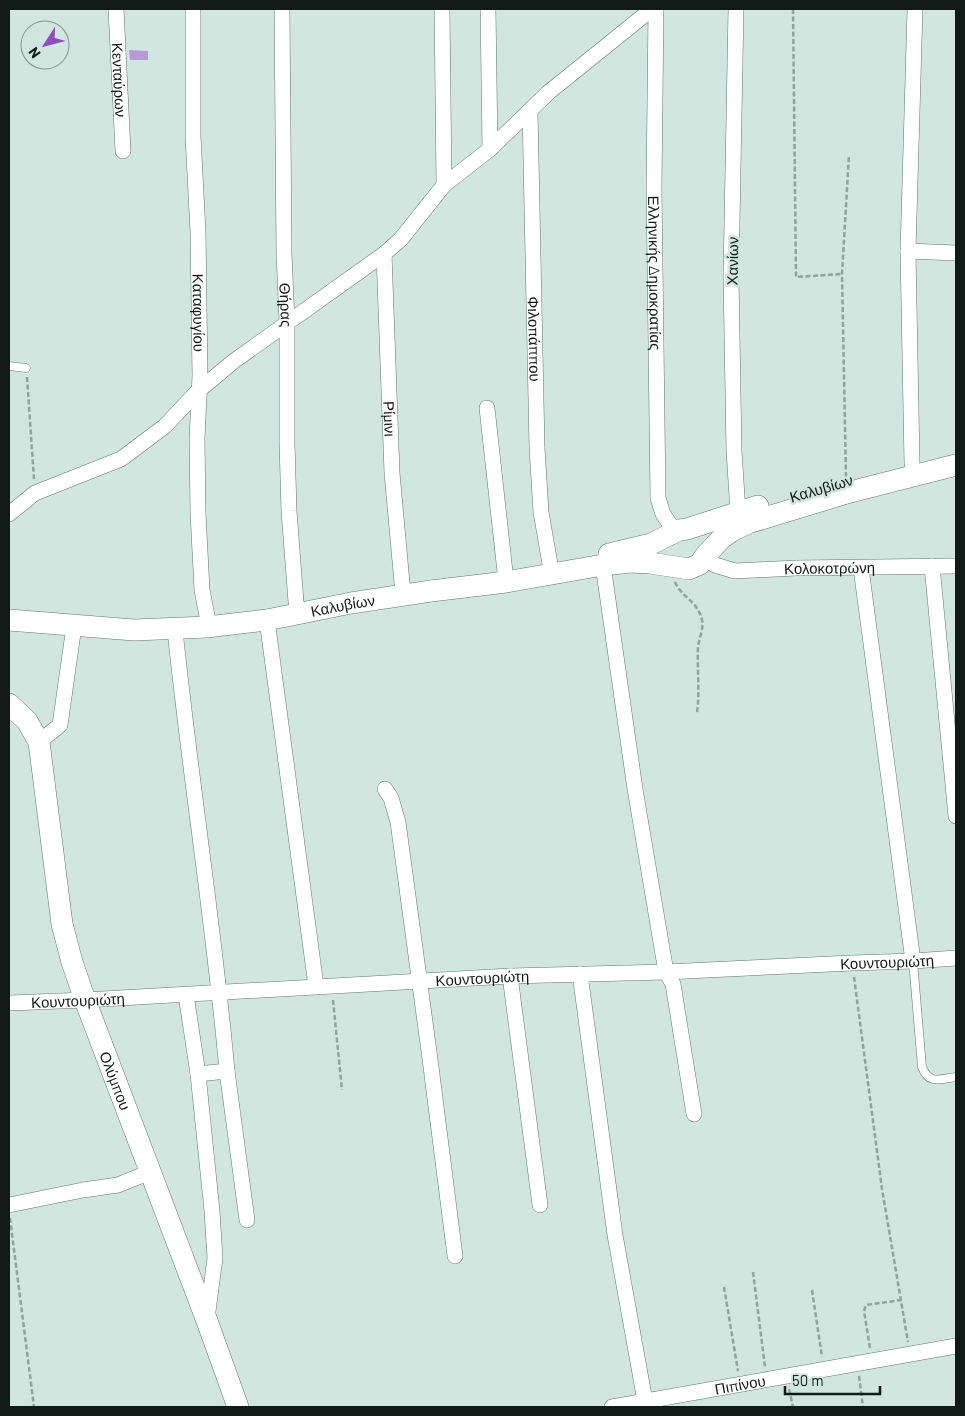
<svg xmlns="http://www.w3.org/2000/svg" width="965" height="1416" viewBox="0 0 965 1416" font-family="Barlow,sans-serif">
	<style>
		.water { fill: #b998d6 }
		.lines { fill: none; stroke-linecap: round; stroke-linejoin: round }
		.lane-casing { stroke: #62756f; stroke-width: 9 }
		.street-casing { stroke: #62756f; stroke-width: 16 }
		.secondary-casing { stroke: #62756f; stroke-width: 22 }
		.path { stroke: #91a39d; stroke-width: 2.5; stroke-dasharray: 5 2.5; stroke-linecap: butt }
		.lane { stroke: #fff; stroke-width: 8 }
		.street { stroke: #fff; stroke-width: 15 }
		.secondary { stroke: #fff; stroke-width: 21 }
		.labels { text-anchor: middle; dominant-baseline: central; stroke-width: 5; stroke-linejoin: round; paint-order: stroke }
		.street-label { font-size: 15px; fill: #121a18; stroke: #d0e6de }
	</style>
	<rect width="100%" height="100%" fill="#d0e6de"/>
	<!-- water -->
	<path class="water" d="M129,50L148,51V60H130Z"/>
	<g class="lines">
		<!-- lane casing -->
		<g class="lane-casing">
			<path id="lane" d="M9,366L26,368
				M913,961L922,1067C929,1085 940,1079 956,1077"/>
		</g>
		<!-- street casing -->
		<g class="street-casing">
			<g id="street">
				<path id="s1" d="M116,9L123,151"/>
				<path id="s2" d="M193,9V136L198,232L200,376L197,439L198,513L202,590L207,616"/>
				<path id="s3" d="M282,9L284,253L287,322V443L289,511L296,602"/>
				<path d="M442,9L444,185"/>
				<path d="M488,9L490,149"/>
				<path id="s4" d="M656,9L654,188L658,498L663,514L675,532"/>
				<path d="M736,9L731,277L734,451L738,512"/>
				<path id="s5" d="M530,111L537,448L541,512L550,564"/>
				<path d="M908,251L956,253"/>
				<path id="s6" d="M384,254L392,473L402,583"/>
				<path d="M487,408L505,572"/>
				<path d="M912,463L908,251L915,9"/>
				<path d="M9,514L35,493L121,459L165,426L198,391L234,361L384,254L401,239L444,185L490,149L549,92L652,9"/>
				<path id="s7" d="M704,559L715,565L735,571L796,568L956,566"/>
				<path d="M603,565L635,789L666,972L673,984L694,1114"/>
				<path d="M932,566L956,816"/>
				<path d="M861,568L913,961"/>
				<path d="M267,620L316,986"/>
				<path d="M175,630C190,777 214,924 227,1071"/>
				<path d="M39,742L60,725L74,626"/>
				<path d="M385,789L391,798L398,822L430,1059L455,1256"/>
				<path d="M580,974L615,1235L645,1401"/>
				<path d="M510,976L540,1205"/>
				<path d="M186,995L198,1074L212,1211L215,1258L207,1319"/>
				<path id="s8" d="M9,1003L85,1000L510,976L666,972L852,963L913,961L956,958"/>
				<path d="M198,1074L227,1071L247,1220"/>
				<path d="M9,1205L83,1190L118,1185L150,1172"/>
				<path id="s9" d="M612,1407L956,1346"/>
			</g>
		</g>
		<!-- secondary casing -->
		<g class="secondary-casing">
			<g id="secondary">
				<path d="M609,554L651,544L679,530L687,529L758,506"/>
				<path id="s10" d="M9,620L134,630L207,627L267,620L351,603L431,591L506,582L603,565L630,562L650,563L689,569L700,564L705,556L722,538L732,531L748,523L850,492L956,465"/>
				<path id="s11" d="M9,704L27,721L39,742L62,924L72,962L85,1000L207,1321L238,1407"/>
			</g>
		</g>
		<!-- path -->
		<path class="path" d="M793,9L796,277L842,274
			M27,377L34,479
			M846,477L842,274L849,155
			M675,582C681,597 698,601 702,620C704,628 699,638 698,647C697,669 700,691 697,713
			M854,977L882,1189L908,1342
			M333,1000L342,1090
			M10,1218L34,1407
			M753,1272L765,1367
			M724,1287L738,1371
			M812,1290L822,1357
			M870,1348L864,1311L866,1305L901,1300
			M859,1376L863,1407
			M789,1389L793,1407"/>
		<!-- lane -->
		<use href="#lane" class="lane"/>
		<!-- street -->
		<use href="#street" class="street"/>
		<!-- secondary -->
		<use href="#secondary" class="secondary"/>
	</g>
	<g class="labels">
		<!-- street labels -->
		<g class="street-label">
			<text stroke="none"><textPath href="#s1" startOffset="71">Κενταύρων</textPath></text>
			<text transform="translate(732 261) rotate(-89)">Χανίων</text>
			<text stroke="none"><textPath href="#s4" startOffset="264">Ελληνικής Δημοκρατίας</textPath></text>
			<text stroke="none"><textPath href="#s3" startOffset="296">Θήρας</textPath></text>
			<text stroke="none"><textPath href="#s2" startOffset="304">Καταφυγίου</textPath></text>
			<text stroke="none"><textPath href="#s5" startOffset="228">Φιλοπάππου</textPath></text>
			<text stroke="none"><textPath href="#s6" startOffset="165">Ρίμινι</textPath></text>
			<text transform="translate(821 488) rotate(-16)">Καλυβίων</text>
			<text stroke="none"><textPath href="#s7" startOffset="128">Κολοκοτρώνη</textPath></text>
			<text stroke="none"><textPath href="#s10" startOffset="336">Καλυβίων</textPath></text>
			<text stroke="none"><textPath href="#s8" startOffset="879">Κουντουριώτη</textPath></text>
			<text stroke="none"><textPath href="#s8" startOffset="474">Κουντουριώτη</textPath></text>
			<text stroke="none"><textPath href="#s8" startOffset="69">Κουντουριώτη</textPath></text>
			<text stroke="none"><textPath href="#s11" startOffset="398">Ολύμπου</textPath></text>
			<text stroke="none"><textPath href="#s9" startOffset="130">Πιπίνου</textPath></text>
		</g>
	</g>
	<!-- border -->
	<rect width="965" height="1416" fill="none" stroke="#121a18" stroke-width="20"/>
	<!-- north arrow -->
	<g transform="translate(45 45) rotate(234)"><circle r="24" fill="#d0e6de" stroke="#84948f"/>
	<path d="M0-4L9 19L0 12L-9 19Z" fill="#904cc0"/>
	<text y="-8" font-size="14" font-weight="bold" text-anchor="middle" fill="#121a18">N</text>
	</g>
	<!-- scale -->
	<path d="M785 1386v8h95v-8" fill="none" stroke="#121a18" stroke-width="2.5"/>
	<text x="792" y="1386" font-size="15" fill="#121a18" stroke="#d0e6de" stroke-width="4" paint-order="stroke">50 m</text>
</svg>
